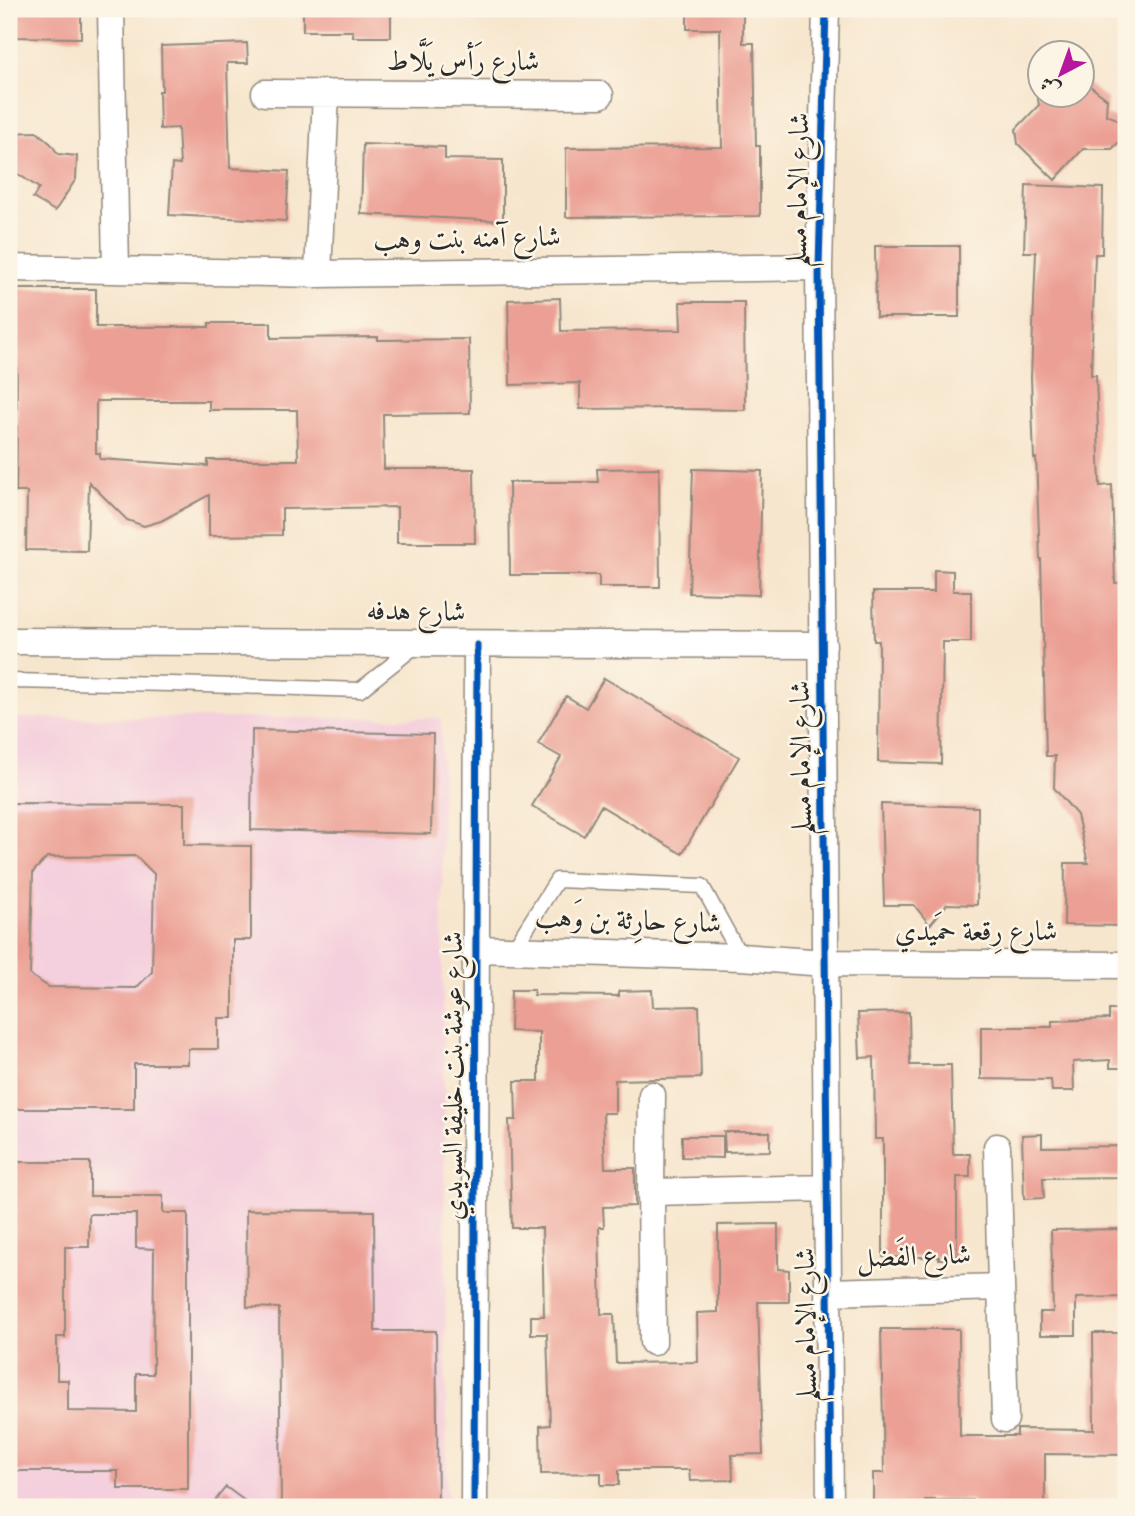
<svg xmlns="http://www.w3.org/2000/svg" width="1135" height="1516" viewBox="0 0 1135 1516" font-family="'Sorts Mill Goudy',Amiri,serif">
	<style>
		.built { fill: #f4cfdd }
		.building { fill: #eca095; fill-rule: evenodd }
		.lines { fill: none; stroke-linecap: round; stroke-linejoin: round }
		.lane-casing { stroke: #91887c; stroke-width: 17 }
		.street-casing { stroke: #91887c; stroke-width: 29 }
		.lane { stroke: #fff; stroke-width: 14 }
		.street { stroke: #fff; stroke-width: 26 }
		.cycleway-casing { stroke: #fcf5e5; stroke-width: 11 }
		.cycleway { stroke: #0057b8; stroke-width: 7 }
		.labels { text-anchor: middle; dominant-baseline: central; stroke-width: 5; stroke-linejoin: round; paint-order: stroke }
		.street-label { font-size: 28px; fill: #2b2b2b; stroke: #fcf5e5 }
	</style>
	<rect width="100%" height="100%" fill="#fcf5e5"/>
	<filter id="ink" filterUnits="userSpaceOnUse"><feTurbulence type="fractalNoise" baseFrequency=".0143" numOctaves="2"/><feDisplacementMap in="SourceGraphic" scale="14" xChannelSelector="R" yChannelSelector="G"/><feConvolveMatrix kernelMatrix="1 2 1 2 8 2 1 2 1" color-interpolation-filters="sRGB"/></filter>
	<filter id="wash" filterUnits="userSpaceOnUse"><feTurbulence type="fractalNoise" baseFrequency=".00686" numOctaves="4" result="noise"/><feDisplacementMap in="SourceGraphic" scale="28" xChannelSelector="R" yChannelSelector="G"/><feGaussianBlur stdDeviation="1.57" result="paint"/><feColorMatrix in="noise" values="0 0 0 0 0 0 0 0 0 0 0 0 0 0 0 0 0 1.4 0 .05"/><feComposite in="paint" operator="in"/></filter>
	<g filter="url(#wash)">
		<rect width="100%" height="100%" fill="#f7e6ce"/>
		<!-- built -->
		<path class="built" d="M9,718H441L447,1507H9Z"/>
		<g id="blocks">
			<!-- building -->
			<path class="building" d="M9,9H81V38L9,37Z
				M303,9H391V37H353V31H303Z
				M687,9H743V43H754L756,146H760V216L566,217V148L722,147L720,29H687Z
				M247,43L248,63H227L230,168L289,171L286,221L169,215L172,164L180,165L178,128L160,129L159,91H162L161,46Z
				M1082,80L1107,99L1106,115L1115,118L1125,128L1124,137L1112,149H1083L1055,180L1018,144L1016,129L1039,105L1037,94H1082Z
				M37,132L51,144L58,154L77,156L76,179L55,211L33,198L39,188L9,168V133Z
				M363,144L445,147V159L503,160V221L361,214Z
				M1026,185L1103,188L1102,254H1095L1091,375H1096L1100,486L1112,485L1115,583L1126,582V926L1064,925L1065,863H1088L1077,815L1054,788L1055,756H1046L1041,559H1040L1036,458L1034,459L1031,377L1036,252H1024Z
				M875,246H959V317H876Z
				M16,289H96V327H209V323H271V338L378,337V340L469,339L470,413L383,414L384,469H474L475,543H397V507L282,509V535L209,536V495L161,521L144,526L127,520L89,482L87,551L26,550L27,492H16L17,422ZM96,401H209V410H297L298,460H208V466L100,459V453H96Z
				M560,298L561,331L681,330L680,302H744L745,410L681,409V408L580,409V383L510,385L508,300Z
				M659,468L660,587H599V575H510L509,482H598L597,469Z
				M693,469L762,471L759,595L689,593Z
				M934,570L953,571V591H971V642H943L941,764L878,762L879,641H874L873,592H934Z
				M604,678L739,757L682,854L601,806L584,836L532,806L561,757L538,744L566,696L586,708Z
				M252,730L433,734L431,834L251,830Z
				M9,803L184,804V845L251,846V940H233V1018H218V1049H188V1064H134V1109H9ZM136,856L154,874L152,972L136,988L49,987L30,975L33,872L47,857Z
				M881,804L978,807L977,905L947,904L930,925L914,905H884Z
				M511,990H534V995L619,996V991L652,990L653,1007L699,1006L701,1078L615,1080V1113H603L605,1168H635V1206L603,1207L604,1227H599L601,1314H614L616,1363L698,1362L697,1313L718,1312V1225L778,1224V1269L789,1270V1302H758L763,1454L732,1455L733,1480L690,1481L689,1470H619V1485H601V1473L541,1474L540,1426L550,1425L547,1334H531V1316H544L542,1228H512L509,1120H516L515,1081H539V1032L510,1031Z
				M1109,1010H1126V1068H1110V1060L1073,1062L1074,1091H1052L1051,1080L981,1079V1027H1052V1021L1109,1019Z
				M909,1012L910,1065H951L953,1154H970V1177H957V1259H939V1257H883V1139H875L874,1057L860,1058L858,1013Z
				M724,1132H770V1151L725,1152Z
				M1042,1134V1147L1126,1146V1177L1043,1178L1044,1198L1024,1199L1022,1135Z
				M682,1136H723V1158L682,1157Z
				M9,1162H90V1196H163V1213H188V1489H118V1471H9ZM89,1214H136V1248L154,1249L153,1374H136V1412L68,1411V1380H57V1337H65V1247H89Z
				M246,1210L374,1211L375,1331H436L438,1507H281L279,1308L247,1307Z
				M1126,1229V1297L1076,1298V1335H1040V1312H1053L1051,1230Z
				M881,1329H959L960,1436H1017V1429L1094,1430L1093,1333H1126V1455L1045,1454V1507H972V1500H925V1507H873V1473H884Z
				M226,1487L253,1507H210Z"/>
		</g>
	</g>
	<g filter="url(#ink)">
		<use href="#blocks" fill-opacity="0" stroke="#91887c" stroke-width="2"/>
		<g class="lines">
			<!-- lane casing -->
			<g class="lane-casing">
				<path id="lane" d="M9,681L172,684L360,690L418,644
					M513,950L557,880L702,886L741,957"/>
			</g>
			<!-- street casing -->
			<g class="street-casing">
				<path id="street" d="M111,9L116,270
					M826,9L819,267L830,1507
					M265,93L600,95
					M9,268L318,274L819,267
					M318,274L326,93
					M9,641L823,645
					M476,949L741,957L826,963L1126,965
					M652,1095L651,1192L653,1342
					M997,1147L1005,1419
					M651,1192L827,1188
					M828,1292L1001,1287
					M474,1507L477,645"/>
			</g>
			<!-- lane -->
			<use href="#lane" class="lane"/>
			<!-- street -->
			<use href="#street" class="street"/>
			<!-- cycleway casing -->
			<g class="cycleway-casing">
				<path id="cycleway" d="M826,9L819,267L830,1507
					M474,1507L477,645"/>
			</g>
			<!-- cycleway -->
			<use href="#cycleway" class="cycleway"/>
		</g>
	</g>
	<g class="labels">
		<!-- street labels -->
		<g class="street-label">
			<text x="463" y="63">شارع رَأس يَلَّاط</text>
			<text transform="translate(800 190) rotate(-89)">شارع الإمام مسلم</text>
			<text transform="translate(467 240) rotate(-1)">شارع آمنه بنت وهب</text>
			<text transform="translate(416 613) rotate(1)">شارع هدفه</text>
			<text transform="translate(803 758) rotate(-91)">شارع الإمام مسلم</text>
			<text transform="translate(628 922) rotate(2)">شارع حارِثة بن وَهب</text>
			<text x="976" y="933">شارع رِقعة حمَيدي</text>
			<text transform="translate(455 1076) rotate(-90)">شارع عوشة بنت خليفة السويدي</text>
			<text transform="translate(914 1258) rotate(-2)">شارع الفَضل</text>
			<text transform="translate(808 1325) rotate(-91)">شارع الإمام مسلم</text>
		</g>
	</g>
	<!-- margin -->
	<rect width="1135" height="1516" fill="none" stroke="#fcf5e5" stroke-width="35"/>
	<!-- north arrow -->
	<g transform="translate(1061 74) rotate(221)"><circle r="33" fill="#fcf5e5" stroke="#a8a49b" stroke-width="2"/>
	<path d="M0-5L12 26L0 18L-12 26Z" fill="#b5179e"/>
	<text y="-10" font-size="19" font-weight="bold" text-anchor="middle" fill="#2b2b2b">ش</text>
	</g>
</svg>
